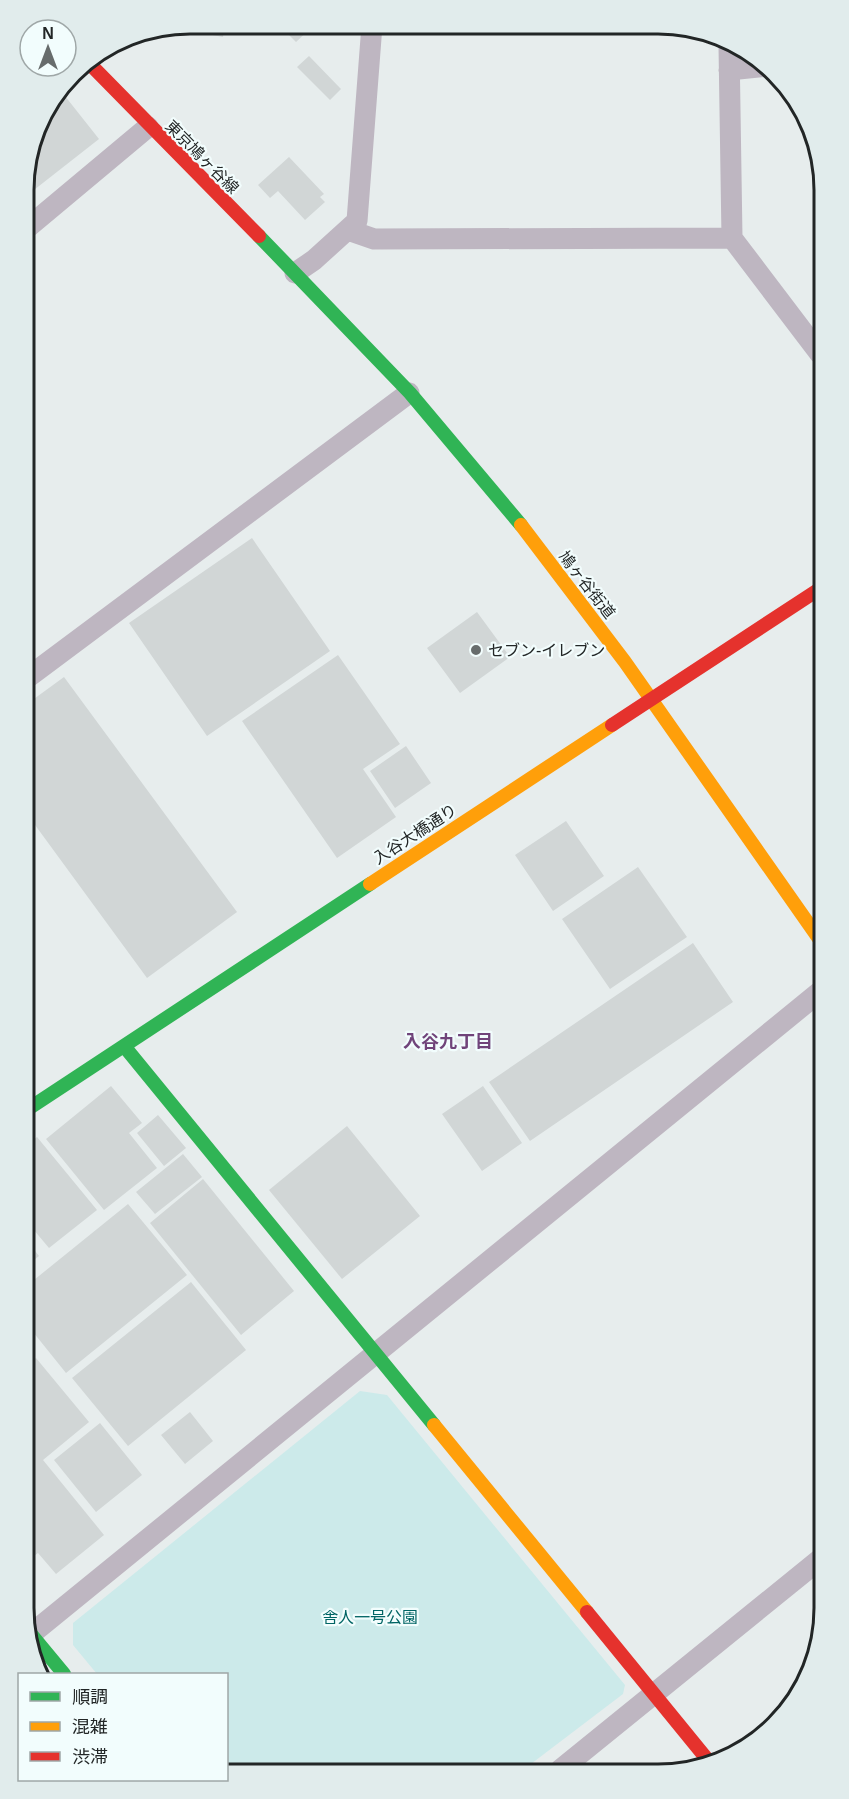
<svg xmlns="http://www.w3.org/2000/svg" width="849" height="1799" viewBox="0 0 849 1799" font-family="Helvetica,'Noto Sans JP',sans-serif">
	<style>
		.green { fill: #cceaea }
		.building { fill: #d1d6d6 }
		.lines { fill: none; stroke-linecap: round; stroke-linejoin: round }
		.street { stroke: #beb6c1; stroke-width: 21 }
		.fast { stroke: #30b455; stroke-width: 14 }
		.slow { stroke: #ff9f0a; stroke-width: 14 }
		.jam { stroke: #e5322d; stroke-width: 14 }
		.poi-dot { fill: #676c6c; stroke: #f2fdfd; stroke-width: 2 }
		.labels { text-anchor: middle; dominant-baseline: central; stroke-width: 4.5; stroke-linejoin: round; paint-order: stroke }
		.street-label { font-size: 16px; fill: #222626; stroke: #f2fdfd }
		.poi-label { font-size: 16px; fill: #222626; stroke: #f2fdfd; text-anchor: start }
		.park-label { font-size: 16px; fill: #006464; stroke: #f2fdfd }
		.neighbourhood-label { font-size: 18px; font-weight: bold; fill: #70447a; stroke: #f2fdfd }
		.rim { fill: none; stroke: #222626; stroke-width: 3 }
	</style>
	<rect width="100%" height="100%" fill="#e7eded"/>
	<!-- green -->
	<path class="green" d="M360,1391L387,1395L625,1685L623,1694L523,1770L227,1772L226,1674H97L73,1645V1623Z"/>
	<!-- building -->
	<path class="building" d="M190,24H225L223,37L180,29V26Z
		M279,25H324L317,32L312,27L296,42Z
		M309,56L341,89L330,100L297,67Z
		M61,91L99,139L25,197V169L41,117Z
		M289,157L324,194L320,197L325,202L305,220L278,191L270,198L258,185Z
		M252,538L330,651L207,736L129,623Z
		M477,612L510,657L460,693L427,648Z
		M338,655L400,744L363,769L396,817L337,858L242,721Z
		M64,677L237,912L147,978L27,814V704Z
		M406,746L431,783L395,808L370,771Z
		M566,821L604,876L553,911L515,855Z
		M638,867L687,937L610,989L562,919Z
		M693,943L733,1002L530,1141L489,1082Z
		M111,1086L142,1123L129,1133L157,1168L104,1210L46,1139Z
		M483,1086L522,1143L482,1171L442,1114Z
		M158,1115L186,1148L164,1166L137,1133Z
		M347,1126L420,1216L342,1279L269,1190Z
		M37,1137L97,1210L49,1248L28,1223V1144Z
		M183,1154L202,1177L155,1214L136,1192Z
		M203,1179L294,1291L241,1335L150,1223Z
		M128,1204L187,1275L66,1373L29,1327V1284Z
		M29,1243L39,1256L29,1264Z
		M191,1282L246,1350L128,1446L72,1378Z
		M36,1358L89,1422L43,1460L104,1535L56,1574L38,1553L29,1560V1364Z
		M190,1412L213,1441L185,1464L161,1435Z
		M100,1423L142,1475L96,1512L54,1460Z"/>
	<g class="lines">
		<!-- street -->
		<path class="street" d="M729,46L732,238L820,354
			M729,70L769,66
			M26,229L148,127
			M348,230L374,239L732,238
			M295,273L314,260L357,221L372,25
			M27,678L409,393
			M30,1635L822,990
			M560,1770L824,1556"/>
		<!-- fast -->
		<path class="fast" d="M259,236L410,393L521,525
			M124,1046L434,1425
			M28,1109L370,884
			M30,1633L64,1674"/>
		<!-- slow -->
		<path class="slow" d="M521,525L625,662L822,943
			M370,884L612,725
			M434,1425L587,1612"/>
		<!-- jam -->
		<path class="jam" d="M87,61L259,236
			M612,725L821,588
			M587,1612L711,1764"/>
	</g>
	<!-- markers -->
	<circle class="poi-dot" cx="476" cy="650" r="6"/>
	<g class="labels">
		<!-- street labels -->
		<g class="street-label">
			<text transform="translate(202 157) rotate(45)">東京鳩ヶ谷線</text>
			<text transform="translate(587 585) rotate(52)">鳩ヶ谷街道</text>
			<text transform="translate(415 834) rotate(-33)">入谷大橋通り</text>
		</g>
		<!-- poi labels -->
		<g class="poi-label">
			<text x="488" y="650">セブン-イレブン</text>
		</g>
		<!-- park labels -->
		<g class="park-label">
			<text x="370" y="1617">舎人一号公園</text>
		</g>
		<!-- neighbourhood labels -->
		<g class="neighbourhood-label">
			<text x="448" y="1042">入谷九丁目</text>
		</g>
	</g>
	<!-- crop -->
	<path d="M0 0H849V1799H0ZM190 34H658A156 156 0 0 1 814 190V1608A156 156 0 0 1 658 1764H190A156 156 0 0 1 34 1608V190A156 156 0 0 1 190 34Z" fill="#e1ecec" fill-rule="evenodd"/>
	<path class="rim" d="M190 34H658A156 156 0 0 1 814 190V1608A156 156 0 0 1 658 1764H190A156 156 0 0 1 34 1608V190A156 156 0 0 1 190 34Z"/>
	<!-- legend -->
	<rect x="18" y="1673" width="210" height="108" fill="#f2fdfd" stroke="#9fa7a7" stroke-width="1.5"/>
	<rect x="30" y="1692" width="30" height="9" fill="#30b455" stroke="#9fa7a7" stroke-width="1.5"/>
	<text x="72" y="1703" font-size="18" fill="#222626">順調</text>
	<rect x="30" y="1722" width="30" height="9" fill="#ff9f0a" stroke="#9fa7a7" stroke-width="1.5"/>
	<text x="72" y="1733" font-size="18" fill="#222626">混雑</text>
	<rect x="30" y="1752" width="30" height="9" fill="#e5322d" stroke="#9fa7a7" stroke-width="1.5"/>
	<text x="72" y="1763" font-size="18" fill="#222626">渋滞</text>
	<!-- north arrow -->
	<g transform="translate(48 48)"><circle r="28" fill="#f2fdfd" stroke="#9fa7a7" stroke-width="1.5"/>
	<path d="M0-4.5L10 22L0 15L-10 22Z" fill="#676c6c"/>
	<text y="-9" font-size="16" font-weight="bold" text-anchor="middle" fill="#222626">N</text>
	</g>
</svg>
